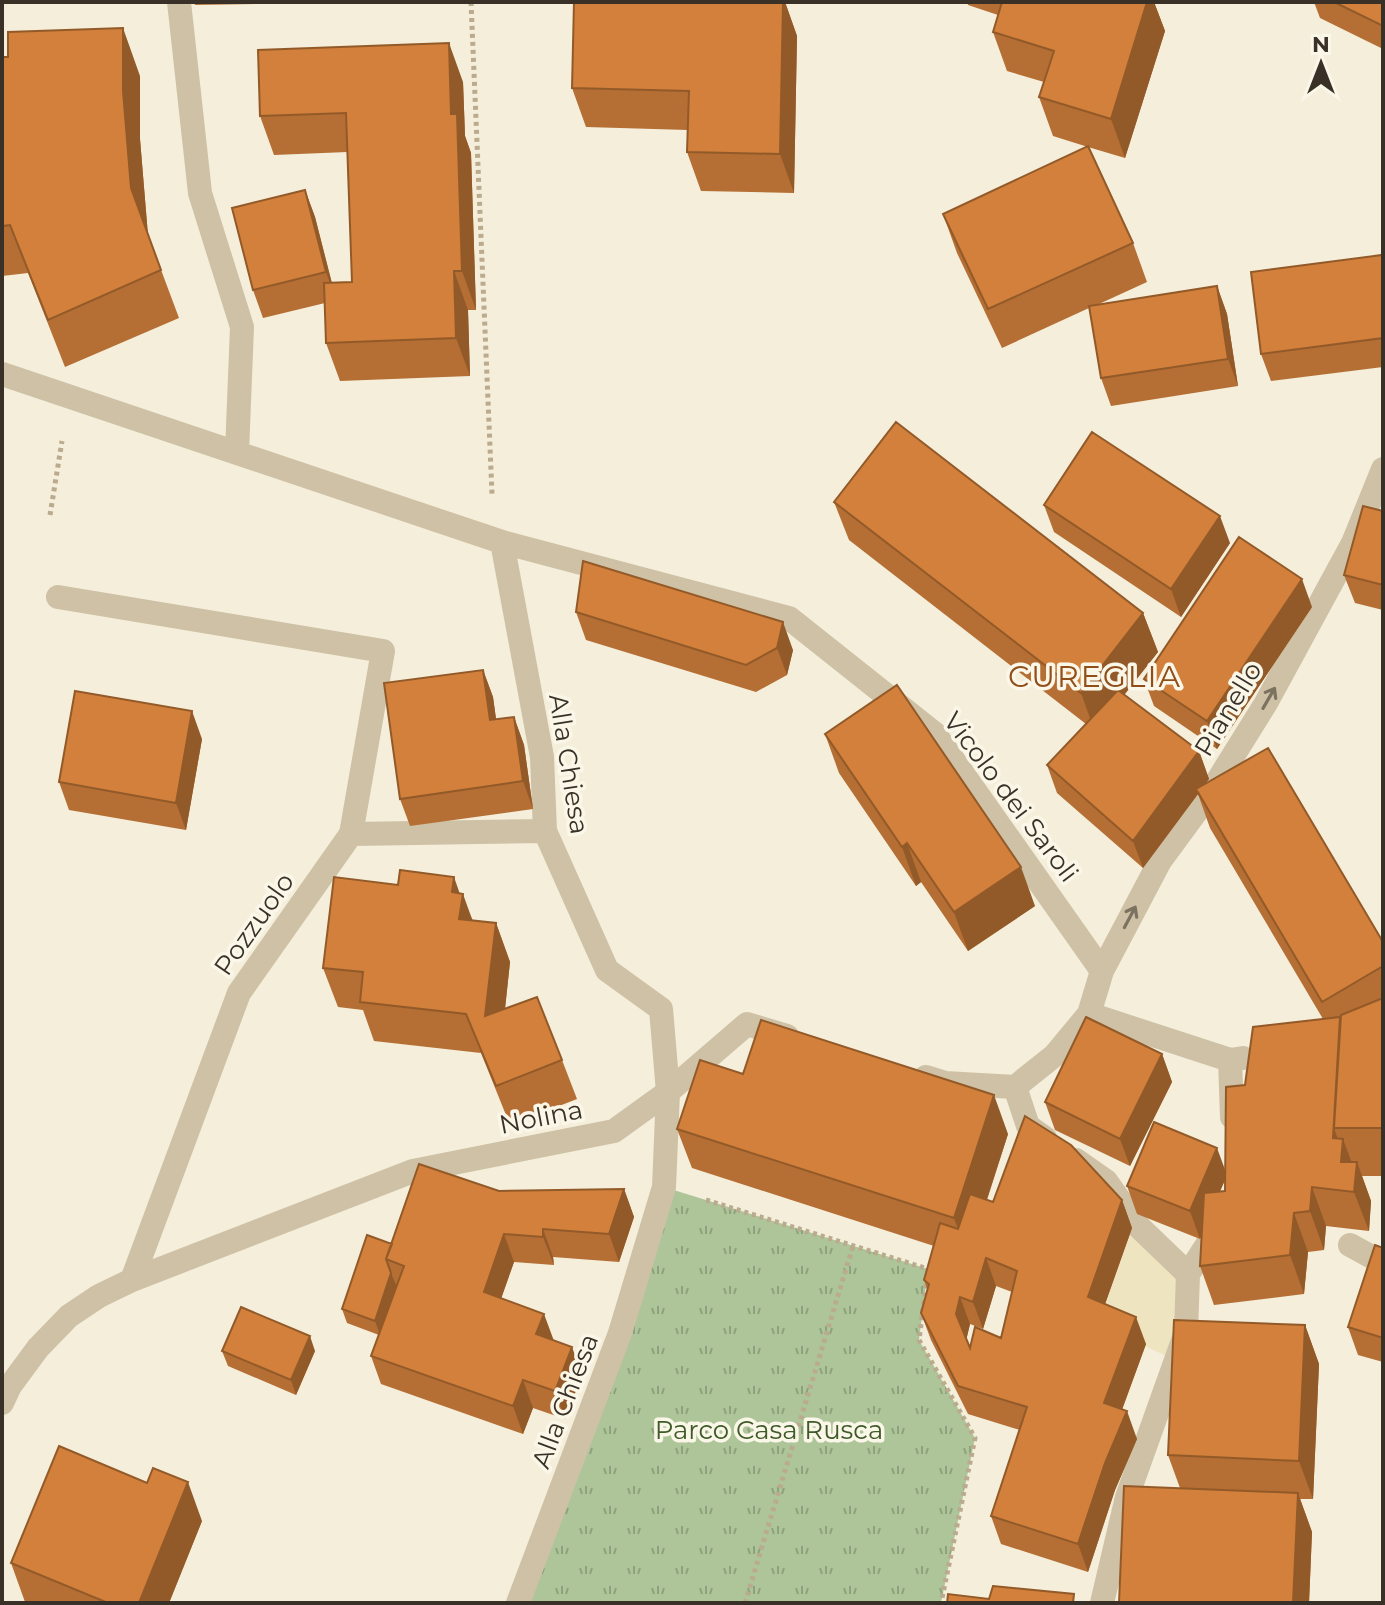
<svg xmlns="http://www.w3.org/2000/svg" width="1385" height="1605" viewBox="0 0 1385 1605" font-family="Montserrat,sans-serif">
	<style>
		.park { fill: url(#park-tufts) }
		.plaza { fill: #eee4c0 }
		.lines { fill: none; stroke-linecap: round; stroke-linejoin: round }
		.path { stroke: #baab8f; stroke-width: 5; stroke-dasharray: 4 4; stroke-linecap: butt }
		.lane { stroke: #cec1a5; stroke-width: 24 }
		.street { stroke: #cec1a5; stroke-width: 24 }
		.wall { fill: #b56e33; fill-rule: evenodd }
		.shaded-wall { fill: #935a29 }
		.building { fill: #d2803b; stroke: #935a29; stroke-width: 2; fill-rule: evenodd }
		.oneway { stroke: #7c7260 }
		.labels { text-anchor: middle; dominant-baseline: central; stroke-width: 7; stroke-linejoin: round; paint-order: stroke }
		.street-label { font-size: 26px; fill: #393127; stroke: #fbf7e8 }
		.park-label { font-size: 26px; fill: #3d5a28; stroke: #fbf7e8 }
		.quarter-label { font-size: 30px; letter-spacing: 2px; fill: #914e18; stroke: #fbf7e8 }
	</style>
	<defs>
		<pattern id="park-tufts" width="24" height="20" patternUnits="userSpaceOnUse" patternTransform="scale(2)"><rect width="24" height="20" fill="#adc599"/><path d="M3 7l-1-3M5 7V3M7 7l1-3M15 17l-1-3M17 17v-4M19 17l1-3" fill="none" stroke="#8ea17d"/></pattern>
	</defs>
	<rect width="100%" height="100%" fill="#f4eedb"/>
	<!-- park -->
	<path class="park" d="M664,1187L928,1269L919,1340L975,1438L941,1603H518Z"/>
	<!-- plaza -->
	<path class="plaza" d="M1132,1228L1188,1274L1177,1361L1098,1324Z"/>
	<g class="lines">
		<!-- path -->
		<path class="path" d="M471,2L492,494
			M50,515L62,441
			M706,1200L928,1269L919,1340L975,1438L941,1603
			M745,1603L853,1246"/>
		<!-- lane -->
		<path class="lane" d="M179,2L200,193L242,327L237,452
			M58,597L383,651L351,834
			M1015,1087L1028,1126L1045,1138
			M1076,1160L1106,1181L1137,1225L1188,1274
			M1350,1245L1383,1263"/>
		<!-- street -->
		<path class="street" d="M2,374L502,542L542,757L545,831L607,970L661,1009L668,1092L664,1187L620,1333L518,1603
			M502,542L789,618L935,734L1102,971
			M1089,1014L1230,1060L1243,1058
			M1230,1060L1232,1117
			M926,1077L945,1083L1015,1087L1055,1055L1089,1014L1102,971L1160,861L1210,793L1266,703L1353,543L1383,469
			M132,1280L239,993L351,834L545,831
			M2,1403L10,1386L38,1348L69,1316L99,1296L132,1280L413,1171L614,1131L668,1092L747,1024L787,1036
			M1102,1603L1127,1497L1186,1332L1188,1274L1216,1231"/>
	</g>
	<!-- wall -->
	<path class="wall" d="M194,2H361L195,5Z
		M574,2H785L797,36L794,193L701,191L687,152L688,130L586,127L572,88Z
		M967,2H1154L1165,31L1125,158L1088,147L1133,243L1147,282L1099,304L1217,286L1227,314L1238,386L1111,406L1101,378L1089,308L1002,348L957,253L943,214L1088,147L1053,136L1039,97L1044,82L1007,71L993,32L998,15L968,5Z
		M1314,2H1383V49L1320,18Z
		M2,57L140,76V139L148,235L179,318L65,367L28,273L2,276Z
		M463,82L465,136L471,153L476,310H468L470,376L340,381L326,343L325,303L263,318L253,290L305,190L315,217L332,283L352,282L347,152L274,155L260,116Z
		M1383,259V367L1271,381L1261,354Z
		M834,502L1143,613L1158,652L1124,695L1199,751L1209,779L1205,784L1383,942V1176H1362L1371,1201L1369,1231L1326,1226L1324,1250L1308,1252L1304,1294L1214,1305L1200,1266L1201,1237L1200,1239L1137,1214L1127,1186L1225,1170L1245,1085L1323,1019L1210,828L1198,794L1143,868L1057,793L1047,765L1086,724L849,540ZM1225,1180V1191H1220Z
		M1044,505L1230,543L1181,617L1054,532Z
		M1383,511V610L1355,603L1344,575Z
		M1312,607L1217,749L1154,706L1144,679Z
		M576,612L793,650L787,675L756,692L586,640Z
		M483,670L493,697L496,719L514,717L524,745L533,809L410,826L400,799Z
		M825,734L1035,906L968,951L921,882L916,886L839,773Z
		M202,739L186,830L69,810L59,782Z
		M460,893L473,921L496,923L510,962L505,1009L562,1060L577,1099L510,1125L481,1053L374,1041L363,1010L338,1007L323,968Z
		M1162,1054L1172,1082L1130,1166L1055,1130L1045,1102Z
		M743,1074L1008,1134L987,1200L993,1202L1122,1200L1132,1228L1105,1304L1146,1344L1122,1410L1137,1439L1115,1490L1088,1572L1001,1544L991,1516L1020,1430L968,1414L931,1340L921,1313L927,1289L924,1280L934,1246L692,1168L677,1129ZM996,1286L1012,1292L1001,1338L970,1348L966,1340L970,1324L983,1329Z
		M624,1189L634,1217L619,1262L553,1257L554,1265L514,1262L501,1298L554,1340L582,1375L565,1419L533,1408L523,1434L381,1384L371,1356L379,1335L347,1323L342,1309L392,1244Z
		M1383,1248V1362L1358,1355L1348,1327Z
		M1305,1325L1319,1364L1313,1499H1300L1312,1532L1309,1603H1119L1180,1488L1168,1455Z
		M222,1351H315L296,1395L228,1366Z
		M202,1521L169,1603H27L25,1602L11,1563Z"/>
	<!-- shaded-wall -->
	<path class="shaded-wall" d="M783,2H785L797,36L794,193L780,154Z
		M1147,2H1154L1165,31L1125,158L1111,119Z
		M123,28L140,76V139L148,236L131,188L123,91Z
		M449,43L463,82L465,136L471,153L476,310L462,271L451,114Z
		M305,190L315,217L336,300L326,272Z
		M454,271L468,310L470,376L456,338Z
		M1217,286L1227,314L1238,386L1228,359Z
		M1220,516L1230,543L1181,617L1171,589Z
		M1302,579L1312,607L1217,749L1207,721Z
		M1143,613L1158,652L1095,732L1081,693Z
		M783,622L793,650L787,675L777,648Z
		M483,670L493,697L500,748L490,720Z
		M192,711L202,739L186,830L176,803Z
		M514,717L524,745L533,809L523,781Z
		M1199,751L1209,779L1198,793L1196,789L1198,794L1143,868L1133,841Z
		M907,843L921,882L916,886L902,847Z
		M1021,867L1035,906L968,951L954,912Z
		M454,877L462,900L463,894L477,933L459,919L452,892Z
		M496,923L510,962L500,1055L485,1016Z
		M1162,1054L1172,1082L1130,1166L1120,1139Z
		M994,1095L1008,1134L968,1257L954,1218Z
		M1334,1128L1342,1151L1343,1139L1356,1174L1357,1162L1371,1201L1369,1231L1354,1192H1352L1333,1138Z
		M1217,1148L1227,1175L1200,1239L1190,1211Z
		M1312,1187L1326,1226L1324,1250L1310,1211Z
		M624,1189L634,1217L619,1262L609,1234Z
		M1122,1200L1132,1228L1098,1324L1088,1297Z
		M1294,1213L1308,1252L1304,1294L1290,1255Z
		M543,1229L553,1257L554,1265L543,1237Z
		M504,1234L514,1262L494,1319L484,1292Z
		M986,1258L996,1286L983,1329L973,1302Z
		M391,1273L397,1287L380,1335L375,1321Z
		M960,1297L970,1324L966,1341L956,1314Z
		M544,1314L554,1341L536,1334Z
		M1136,1317L1146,1344L1114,1431L1104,1403Z
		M1305,1325L1319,1364L1313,1499L1299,1461Z
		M310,1336L315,1351L296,1395L291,1380Z
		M572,1347L582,1375L565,1419L555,1391Z
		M523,1380L533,1408L523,1434L513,1406Z
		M1127,1411L1137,1439L1115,1490L1088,1572L1078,1544L1105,1463Z
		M188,1482L202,1521L169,1603H139Z
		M1298,1493L1312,1532L1309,1603H1293Z"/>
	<!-- building -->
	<path class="building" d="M574,2H783L780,154L687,152L689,91L572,88Z
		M1002,2H1147L1111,119L1039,97L1054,51L993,32Z
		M1334,2H1383V26Z
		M123,28V91L131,188L161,270L48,320L10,225L2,226V57H8V32Z
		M449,43L451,114H457L462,271H454L456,338L326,343L324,283L352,282L346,113L260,116L258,50Z
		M1088,146L1133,243L988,309L943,214Z
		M305,190L326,272L253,290L232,208Z
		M1382,255L1383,266V338L1261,354L1251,272Z
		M1217,286L1228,359L1101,378L1089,306Z
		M896,422L1143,613L1081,693L834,502Z
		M1092,432L1220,516L1171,589L1044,505Z
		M1363,506L1383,511V585L1344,575Z
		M1239,537L1302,579L1207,721L1144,679Z
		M583,561L783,622L777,648L746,665L576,612Z
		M483,670L490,720L514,717L523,781L400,799L384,683Z
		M897,685L1021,867L954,912L907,843L902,847L825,734Z
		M1118,690L1199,751L1133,841L1047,765Z
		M75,691L192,711L176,803L59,782Z
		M1268,748L1383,942V966L1322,1002L1196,789Z
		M400,870L454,877L452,892L463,894L459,919L496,923L485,1016L537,997L562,1060L496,1086L466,1014L360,1002L363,972L323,968L334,877L398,885Z
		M1383,998V1128H1334L1341,1015Z
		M1086,1017L1162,1054L1120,1139L1045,1102Z
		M1340,1017L1333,1138L1343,1139L1341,1162H1357L1354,1192L1312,1187L1310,1211L1294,1213L1290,1255L1200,1266L1204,1193L1225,1191L1226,1087L1245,1085L1253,1027Z
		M761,1020L994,1095L954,1218L677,1129L700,1060L743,1074Z
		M1025,1116L1071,1145L1122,1200L1088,1297L1136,1317L1104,1403L1127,1411L1105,1463L1078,1544L991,1516L1027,1407L958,1386L921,1313L929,1284L924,1280L940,1223L958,1229L970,1194L993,1202ZM986,1258L1017,1271L1001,1338L975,1327L970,1348L956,1314L960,1297L973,1302Z
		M1154,1122L1217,1148L1190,1211L1127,1186Z
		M419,1164L499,1191L624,1189L609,1234L543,1229V1237L504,1234L484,1292L544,1314L536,1334L572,1347L555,1391L523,1380L513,1406L371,1356L404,1266L386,1259Z
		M367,1235L392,1244L386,1259L391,1273L375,1321L342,1309Z
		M1375,1245L1383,1248V1338L1348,1327Z
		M241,1307L310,1336L291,1380L222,1351Z
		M1174,1320L1305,1325L1299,1461L1168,1455Z
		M59,1446L147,1483L153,1468L188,1482L139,1603H108L11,1563Z
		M1124,1486L1298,1493L1293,1603H1119Z
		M993,1586L1074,1594L1073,1603H947L948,1594L989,1599Z"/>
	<!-- one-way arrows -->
	<defs><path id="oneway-shaft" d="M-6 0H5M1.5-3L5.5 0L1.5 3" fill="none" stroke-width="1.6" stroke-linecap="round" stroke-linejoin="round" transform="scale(2)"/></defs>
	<g class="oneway">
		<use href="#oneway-shaft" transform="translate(1269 698) rotate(-60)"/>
		<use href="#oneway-shaft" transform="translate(1130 917) rotate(-62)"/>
	</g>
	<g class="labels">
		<!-- street labels -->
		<g class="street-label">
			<text transform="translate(1228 709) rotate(-59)">Pianello</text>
			<text transform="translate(569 764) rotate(81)">Alla Chiesa</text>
			<text transform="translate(1011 797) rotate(53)">Vicolo dei Saroli</text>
			<text transform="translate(254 924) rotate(-55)">Pozzuolo</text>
			<text transform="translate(541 1117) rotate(-11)">Nolina</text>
			<text transform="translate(565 1401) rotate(-69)">Alla Chiesa</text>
		</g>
		<!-- park labels -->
		<g class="park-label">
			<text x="769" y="1430">Parco Casa Rusca</text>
		</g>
		<!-- quarter labels -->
		<g class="quarter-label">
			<text x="1095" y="676">CUREGLIA</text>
		</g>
	</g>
	<!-- border -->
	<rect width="1385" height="1605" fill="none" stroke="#393127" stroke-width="8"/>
	<!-- north arrow -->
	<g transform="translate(1321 64)" stroke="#fbf7e8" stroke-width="6" paint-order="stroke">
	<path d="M0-6L14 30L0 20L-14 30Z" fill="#393127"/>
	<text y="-12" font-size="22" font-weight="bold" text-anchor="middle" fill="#393127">N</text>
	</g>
</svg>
